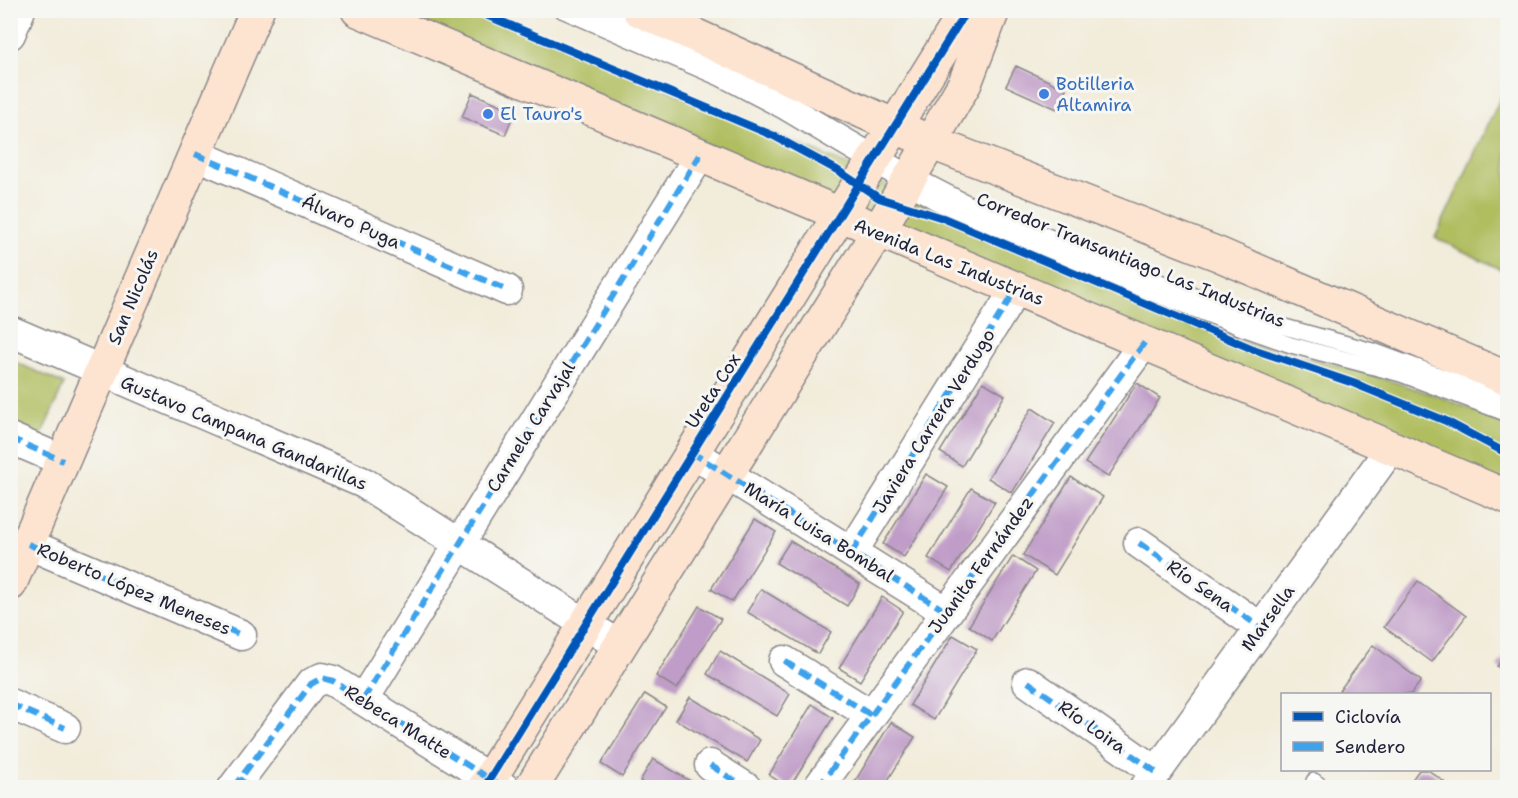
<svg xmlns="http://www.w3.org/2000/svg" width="1518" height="798" viewBox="0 0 1518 798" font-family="'Shantell Sans',sans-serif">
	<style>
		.green { fill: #b0be60; stroke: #69704e; stroke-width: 1.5 }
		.building { fill: #c09cc8 }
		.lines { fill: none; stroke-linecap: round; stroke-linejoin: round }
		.lane-casing { stroke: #8a878a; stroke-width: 18 }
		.street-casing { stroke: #8a878a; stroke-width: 33 }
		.secondary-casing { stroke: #8a878a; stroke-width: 36 }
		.lane { stroke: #fff; stroke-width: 15 }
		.street { stroke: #fff; stroke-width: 30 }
		.secondary { stroke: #fde4d0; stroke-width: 33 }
		.quiet { stroke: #3ea2ec; stroke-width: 6; stroke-dasharray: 12 6; stroke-linecap: butt }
		.cycleway-casing { stroke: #f6f6f2; stroke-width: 11 }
		.cycleway { stroke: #0057b8; stroke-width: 8 }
		.shop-dot { fill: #3f7fe0; stroke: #f6f6f2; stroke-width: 2 }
		.labels { text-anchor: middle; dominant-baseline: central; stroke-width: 6; stroke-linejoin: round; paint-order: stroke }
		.shop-label { font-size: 18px; fill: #366cbe; stroke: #f6f6f2; text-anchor: start }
		.street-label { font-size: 18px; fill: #22223b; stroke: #f6f6f2 }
	</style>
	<rect width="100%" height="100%" fill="#f6f6f2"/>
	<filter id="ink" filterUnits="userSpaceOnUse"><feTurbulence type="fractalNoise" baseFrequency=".0167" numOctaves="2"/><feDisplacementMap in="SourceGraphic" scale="12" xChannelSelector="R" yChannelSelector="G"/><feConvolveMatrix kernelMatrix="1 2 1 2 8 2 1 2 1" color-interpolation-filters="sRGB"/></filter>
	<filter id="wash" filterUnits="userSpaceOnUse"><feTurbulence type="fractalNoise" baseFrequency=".008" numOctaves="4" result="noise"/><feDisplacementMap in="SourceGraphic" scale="24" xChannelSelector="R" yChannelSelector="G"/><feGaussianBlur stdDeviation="1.35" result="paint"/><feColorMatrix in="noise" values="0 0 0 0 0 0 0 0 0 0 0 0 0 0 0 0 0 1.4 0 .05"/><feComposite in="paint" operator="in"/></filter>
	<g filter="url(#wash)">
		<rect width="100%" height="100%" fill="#f2ecda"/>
		<!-- green -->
		<path class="green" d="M389,11H487L677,94L848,165L984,237L1151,300L1253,345L1351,368L1444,398L1507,425V486Z
			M1507,84V272L1435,238Z
			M11,360L64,384L32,457L11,448Z"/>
		<g id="blocks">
			<!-- building -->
			<path class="building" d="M1016,66L1066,89L1057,109L1006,86Z
				M472,93L515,111L505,135L462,117Z
				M983,382L1005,395L962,466L940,452Z
				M1137,383L1160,398L1108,477L1085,463Z
				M1032,408L1055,423L1012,493L988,478Z
				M926,474L948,487L904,557L883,544Z
				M1071,477L1103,497L1055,575L1023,555Z
				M971,488L995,502L951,572L928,558Z
				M755,519L776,532L732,602L711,589Z
				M790,541L860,584L847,606L776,563Z
				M1013,556L1036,571L992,641L969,626Z
				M1418,581L1466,616L1432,662L1384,627Z
				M761,589L831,632L818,654L747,612Z
				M882,597L903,611L860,681L839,668Z
				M699,606L721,619L677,689L656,676Z
				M953,635L977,649L934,720L910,705Z
				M1373,645L1421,681L1411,694H1344L1339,691Z
				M720,651L790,694L777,716L707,674Z
				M1508,652V674L1497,666Z
				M645,694L666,707L622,777L601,764Z
				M690,697L760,740L747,762L676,720Z
				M812,704L833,718L789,788L769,775Z
				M891,722L915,737L883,788H851Z
				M653,759L702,788H651L640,781Z
				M1419,770H1428L1447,784L1444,788H1406Z"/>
		</g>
	</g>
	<g filter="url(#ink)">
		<use href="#blocks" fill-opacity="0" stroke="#8a878a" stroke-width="1.5"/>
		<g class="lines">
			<!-- lane casing -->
			<g class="lane-casing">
				<path id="lane" d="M562,10L720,78L781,110L934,201L1048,252L1245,329L1291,345L1401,374L1508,414
					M593,10L749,79L911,174L973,206L1241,315L1376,352L1508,401
					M1314,781L1323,788"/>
			</g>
			<!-- street casing -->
			<g class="street-casing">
				<path id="street" d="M10,34L20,10
					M195,154L507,290
					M10,331L364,483L620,646
					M10,438L63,461
					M691,452L947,612
					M1139,543L1261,628
					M28,544L241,635
					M852,552L1016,289
					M784,661L871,715
					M1028,682L1156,772
					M363,700L700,155
					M10,704L65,728
					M710,765L746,788
					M233,788L311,684L322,678L333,681L504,788
					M818,788L1145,342
					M1145,788L1391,448"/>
			</g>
			<!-- secondary casing -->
			<g class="secondary-casing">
				<path id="secondary" d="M358,10L1508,497
					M639,10L930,142L1218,254L1508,379
					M10,584L257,10
					M484,788L967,10
					M531,788L878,232L965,83L993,10"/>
			</g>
			<!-- lane -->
			<use href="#lane" class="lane"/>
			<!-- street -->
			<use href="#street" class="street"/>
			<!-- secondary -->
			<use href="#secondary" class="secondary"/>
			<!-- quiet -->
			<path class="quiet" d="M195,154L507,290
				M10,438L63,461
				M691,452L947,612
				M1139,543L1261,628
				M28,544L241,635
				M852,552L1016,289
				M784,661L871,715
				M1028,682L1156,772
				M363,700L700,155
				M10,704L65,728
				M710,765L746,788
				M239,779L251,788
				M233,788L311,684L322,678L333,681L504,788
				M818,788L1145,342"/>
			<!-- cycleway casing -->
			<g class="cycleway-casing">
				<path id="cycleway" d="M474,10L774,136L837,170L879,198L943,218L1253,349L1353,383L1446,421L1508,454
					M484,788L967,10"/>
			</g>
			<!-- cycleway -->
			<use href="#cycleway" class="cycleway"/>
		</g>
	</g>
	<!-- markers -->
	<g class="shop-dot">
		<circle cx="1044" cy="94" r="6"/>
		<circle cx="488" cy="114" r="6"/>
	</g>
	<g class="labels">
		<!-- shop labels -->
		<g class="shop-label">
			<text x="1056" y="84">Botilleria<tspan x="1056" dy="21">Altamira</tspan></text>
			<text x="500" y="114">El Tauro's</text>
		</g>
		<!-- street labels -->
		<g class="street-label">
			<text transform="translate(351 222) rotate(24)">Álvaro Puga</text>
			<text transform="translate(1131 260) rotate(22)">Corredor Transantiago Las Industrias</text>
			<text transform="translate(949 262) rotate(22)">Avenida Las Industrias</text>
			<text transform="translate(133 297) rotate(-67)">San Nicolás</text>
			<text transform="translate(713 391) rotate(-57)">Ureta Cox</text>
			<text transform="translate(934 421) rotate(-58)">Javiera Carrera Verdugo</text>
			<text transform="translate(531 427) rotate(-58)">Carmela Carvajal</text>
			<text transform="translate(244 433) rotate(23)">Gustavo Campana Gandarillas</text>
			<text transform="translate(819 532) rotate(32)">María Luisa Bombal</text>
			<text transform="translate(981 565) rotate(-54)">Juanita Fernández</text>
			<text transform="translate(1200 586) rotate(35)">Río Sena</text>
			<text transform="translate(134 589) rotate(23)">Roberto López Meneses</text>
			<text transform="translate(1268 618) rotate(-54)">Marsella</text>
			<text transform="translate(398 722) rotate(32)">Rebeca Matte</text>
			<text transform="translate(1092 727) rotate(35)">Río Loira</text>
		</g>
	</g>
	<!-- margin -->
	<rect width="1518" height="798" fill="none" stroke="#f6f6f2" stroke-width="36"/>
	<!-- legend -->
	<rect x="1281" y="693" width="210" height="78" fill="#f6f6f2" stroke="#a1a1a9" stroke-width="1.5"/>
	<rect x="1293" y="712" width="30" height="9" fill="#0057b8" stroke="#a1a1a9" stroke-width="1.5"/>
	<text x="1335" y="723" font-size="18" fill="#22223b">Ciclovía</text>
	<rect x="1293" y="742" width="30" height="9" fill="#3ea2ec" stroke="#a1a1a9" stroke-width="1.5"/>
	<text x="1335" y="753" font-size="18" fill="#22223b">Sendero</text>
</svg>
